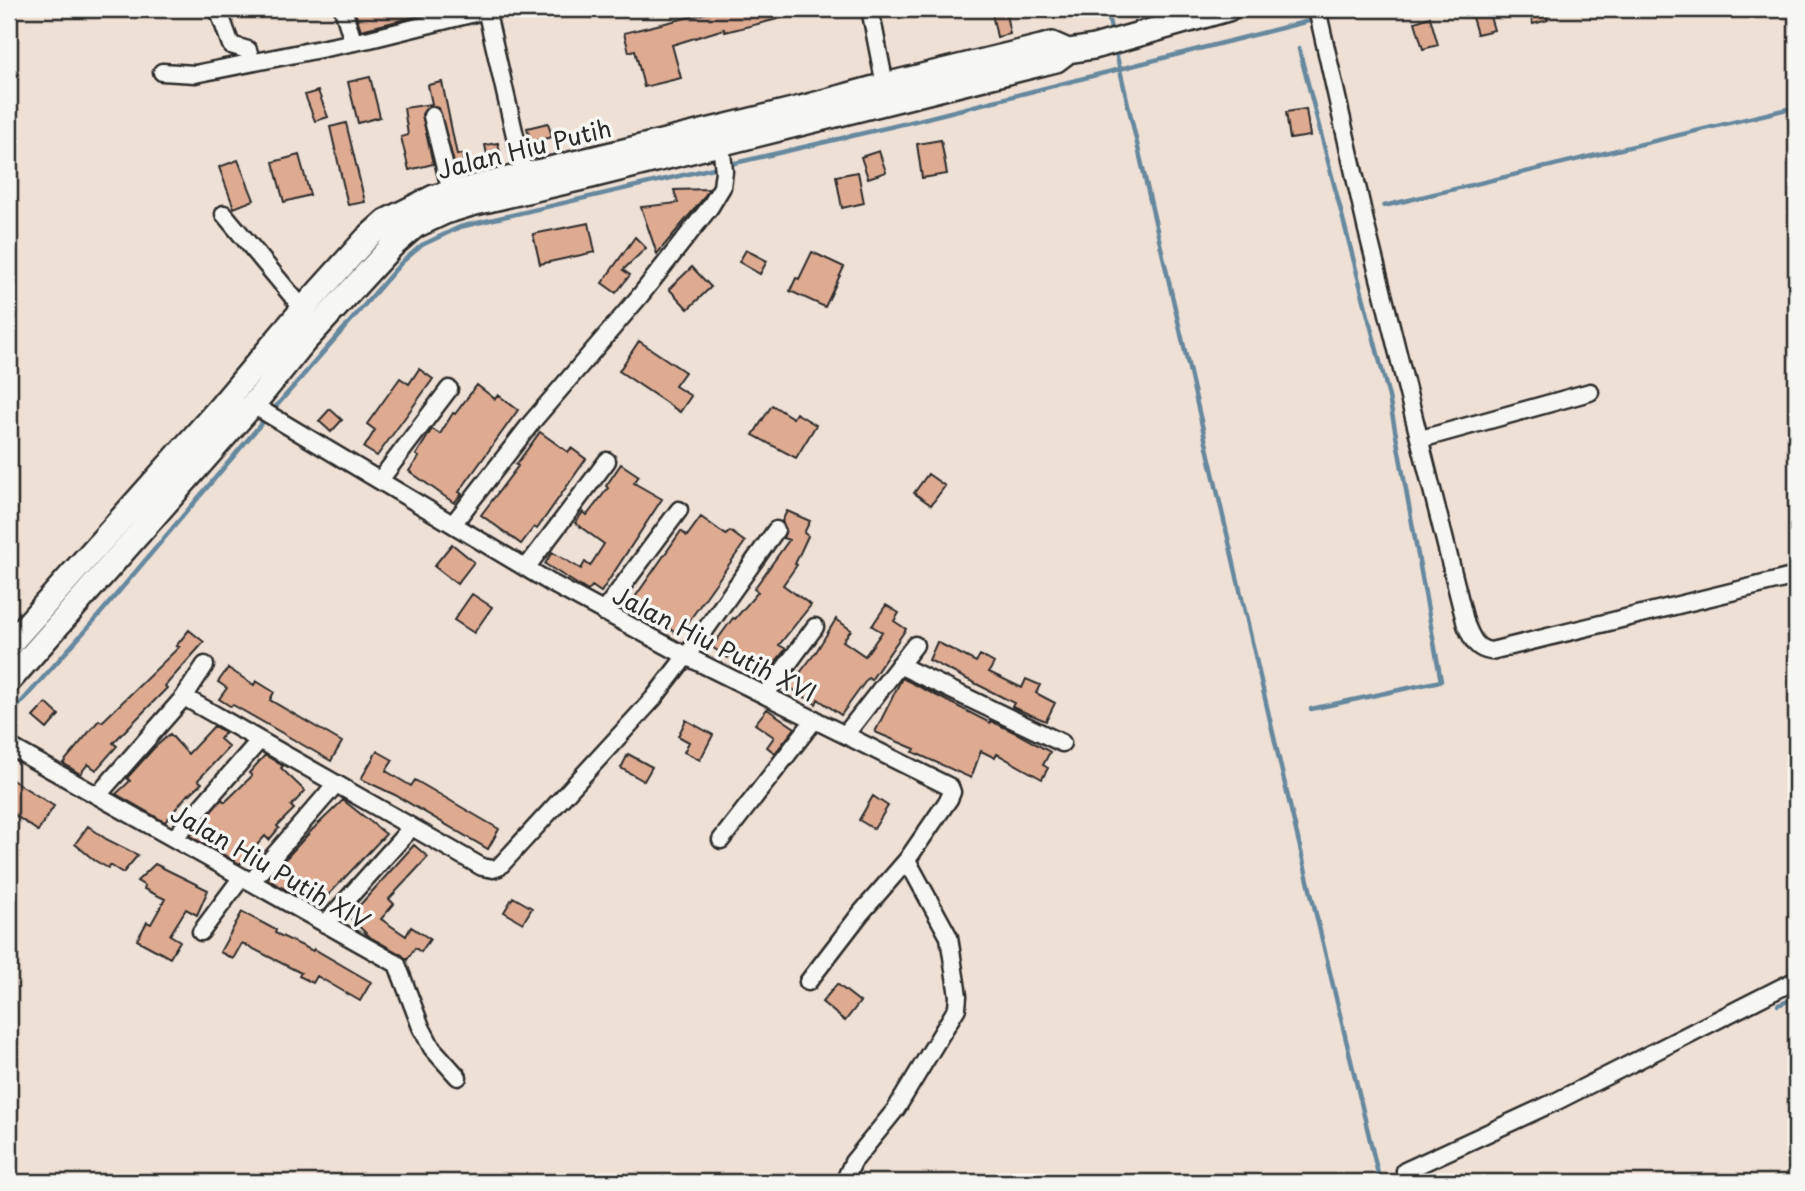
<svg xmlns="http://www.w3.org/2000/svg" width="1805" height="1191" viewBox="0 0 1805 1191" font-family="'Playpen Sans',sans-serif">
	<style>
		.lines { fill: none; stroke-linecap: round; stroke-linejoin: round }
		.stream { stroke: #65889e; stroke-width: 4.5 }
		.building { fill: #deab92; stroke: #2b2b2b; stroke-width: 2 }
		.street-casing { stroke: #2b2b2b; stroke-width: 21 }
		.secondary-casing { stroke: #2b2b2b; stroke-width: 28 }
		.street { stroke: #f6f6f2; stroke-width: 16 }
		.secondary { stroke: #f6f6f2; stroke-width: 23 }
		.labels { text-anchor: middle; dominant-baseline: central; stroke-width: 7; stroke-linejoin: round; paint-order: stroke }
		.street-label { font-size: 24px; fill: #2b2b2b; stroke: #f6f6f2 }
	</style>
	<rect width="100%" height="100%" fill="#efe0d5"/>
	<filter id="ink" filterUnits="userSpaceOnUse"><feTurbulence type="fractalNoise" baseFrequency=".0143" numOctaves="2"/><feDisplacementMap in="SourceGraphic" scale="14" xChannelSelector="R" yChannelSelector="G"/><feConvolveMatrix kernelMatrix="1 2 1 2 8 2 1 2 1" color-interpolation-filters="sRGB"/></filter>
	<g filter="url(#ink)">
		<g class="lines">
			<!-- stream -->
			<path class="stream" d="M1106,9L1113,36
				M1329,16L1357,9
				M1115,48L1282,772L1380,1182
				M1299,49L1389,397L1441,681L1311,709
				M1384,206L1796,107
				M272,411L402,262L422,245L460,227L907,123L1313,20
				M9,716L99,615L266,418
				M1778,1005L1796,998"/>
		</g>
		<!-- building -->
		<path class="building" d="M354,9H416L418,16L361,30Z
			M723,9H797L798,14L725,32L724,29L672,45L681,78L644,87L635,50L629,52L624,33Z
			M991,9H1005L1010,34L997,37Z
			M1529,9H1545L1548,20L1533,24Z
			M1488,10L1494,30L1477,34L1471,14Z
			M1430,17L1438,45L1423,49L1415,22Z
			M370,77L380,117L358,123L348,82Z
			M442,82L457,155L462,154L466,175L458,177L439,108L429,106L422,114L433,164L409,170L401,137L408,135L404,108L432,104L428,85Z
			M318,91L328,117L315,121L305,95Z
			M1306,109L1310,136L1290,139L1286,112Z
			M346,123L365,202L348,205L330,127Z
			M548,123L552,137L531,142L527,128Z
			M941,140L947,174L922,178L917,144Z
			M498,143L503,166L490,169L485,145Z
			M879,151L886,172L868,178L861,157Z
			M299,155L310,195L284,202L273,162Z
			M238,160L254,200L234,208L219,167Z
			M858,172L864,203L842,208L836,176Z
			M709,189L702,200L657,254L641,207L678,203L674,190Z
			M589,223L595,252L540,264L533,234Z
			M635,237L646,248L623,270L630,275L616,293L602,283Z
			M746,250L767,261L760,274L739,262Z
			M812,252L844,267L825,307L790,291L796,278L799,279Z
			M692,267L711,287L688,309L669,289Z
			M639,341L685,372L675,386L691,396L680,412L619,371Z
			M419,369L433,379L377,456L364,448L375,430L367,424L400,378L409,384Z
			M477,385L495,399L498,395L518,410L459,492L462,494L454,503L409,471L419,457L416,455L432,429L440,434L453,413L455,414Z
			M772,405L793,418L796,413L816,425L796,458L753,435Z
			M330,409L342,420L331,432L319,421Z
			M540,432L568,452L571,448L586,459L537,529L534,527L521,544L481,515L518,466L516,465Z
			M621,464L639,476L634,483L662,499L601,592L592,586L588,591L545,564L552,552L581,569L585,562L590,566L604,544L575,523L583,512L587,515L608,488L606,486Z
			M928,474L945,486L931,505L914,493Z
			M787,511L810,521L804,533L808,536L795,564L797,565L783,585L811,605L779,645L786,649L763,677L731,654L728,658L712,647L733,618L735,619L758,592L754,589L789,540L783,538L786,530L782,521Z
			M701,517L726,535L730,531L745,542L679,635L631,603L681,531L687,536Z
			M452,544L474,562L457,584L434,566Z
			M472,594L492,607L474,633L454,620Z
			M886,605L899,613L894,621L906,629L871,680L868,678L841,715L818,699L816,704L789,687L816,652L836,619L851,630L843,641L865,656L882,632L872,626Z
			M189,630L204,642L165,686L167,688L113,743L117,746L96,770L88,764L80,774L63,763L99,720L102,722L179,647L176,646Z
			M937,642L976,662L980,655L994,663L989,672L1022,688L1026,679L1040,685L1036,693L1055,703L1046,721L1012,707L1014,703L929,660Z
			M228,668L254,685L256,681L274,692L270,700L342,742L331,761L233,705L230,706L219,699L227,688L218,682Z
			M902,678L990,723L991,721L1016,733L1050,752L1043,765L1048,768L1042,779L997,754L995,758L981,751L971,778L913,752L915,749L875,732Z
			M46,703L59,715L47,729L33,717Z
			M767,709L795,728L775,753L767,747L774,737L755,724Z
			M686,720L713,735L700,760L684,752L689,742L678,736Z
			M214,726L225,733L220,739L229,747L198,780L202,783L189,795L188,794L165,822L116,794L130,781L127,778L154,748L170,734L188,754Z
			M377,751L393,760L386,771L411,786L415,780L499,829L488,849L395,795L361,779Z
			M628,754L652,767L644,781L621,768Z
			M265,755L283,766L281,768L305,791L291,806L294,809L277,826L279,828L269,840L265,836L240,864L190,836L222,799L225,802L252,776L249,773Z
			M9,778L54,806L38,831L9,811Z
			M873,796L888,806L874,829L859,820Z
			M343,800L386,834L317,907L267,879L312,830Z
			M88,826L106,839L138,855L123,873L110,865L108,868L94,860L75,844Z
			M414,845L428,857L389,899L394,904L381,919L406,936L411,927L430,939L421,952L415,948L407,960L402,955L370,937L349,917Z
			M155,864L208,890L197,915L186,909L170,935L180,941L170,958L137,940L147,922L151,924L165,899L144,889L145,886L137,881Z
			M513,897L532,908L523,923L504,912Z
			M242,912L276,930L275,933L313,951L314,949L371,982L360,1001L317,976L313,983L299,976L301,973L242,943L233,959L220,952Z
			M837,984L860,1002L845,1021L822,1002Z"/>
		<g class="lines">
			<!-- street casing -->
			<g class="street-casing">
				<path id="street" d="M218,9L231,45L248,50L252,62
					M343,9L353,41
					M486,9L524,175
					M870,9L885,85
					M1317,9L1366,226L1466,625C1472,638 1475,649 1491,651L1796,576
					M162,72L195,74L370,39L491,9
					M432,116L451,192
					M224,214L303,309
					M253,405L551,583L686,656L950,787L952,792L949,799L907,860L861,913L808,982
					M1421,439L1590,392
					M380,480L449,389
					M453,524L532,422L639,297L710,207L722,187L724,171L721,144
					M526,568L607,461
					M603,612L679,510
					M899,665L1062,743
					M765,695L815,627
					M184,697L205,665
					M845,735L915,645
					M9,746L397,964L421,1027L432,1048L458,1077
					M98,795L184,697L482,867L493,869L499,867L653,699L696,643L776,530
					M175,837L259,741
					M721,840L815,719
					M251,882L335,785
					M325,924L411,828
					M201,932L242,877
					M844,1182L853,1162L896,1109L957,1008L958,996L949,937L907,860
					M1408,1182L1405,1171L1557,1101L1796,980"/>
			</g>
			<!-- secondary casing -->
			<g class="secondary-casing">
				<path id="secondary" d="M9,645L217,411L303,309L367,238L386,221L434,197L801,108L885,85L1041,47L1052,44L1068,51L1094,47L1228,9
					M9,681L261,395L304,342L392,246L415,226L445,212L471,204L591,176L1056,60L1068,51"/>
			</g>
			<!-- street -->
			<use href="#street" class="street"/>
			<!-- secondary -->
			<use href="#secondary" class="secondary"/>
		</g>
	</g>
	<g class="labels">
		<!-- street labels -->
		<g class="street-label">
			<text transform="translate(524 148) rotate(-14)">Jalan Hiu Putih</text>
			<text transform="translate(715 643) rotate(27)">Jalan Hiu Putih XVI</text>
			<text transform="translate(271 866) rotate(30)">Jalan Hiu Putih XIV</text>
		</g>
	</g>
	<!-- margin -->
	<rect width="1805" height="1191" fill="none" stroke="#f6f6f2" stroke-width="35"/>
	<rect x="18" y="18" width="1770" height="1156" fill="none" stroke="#2b2b2b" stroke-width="2.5" filter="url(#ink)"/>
</svg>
